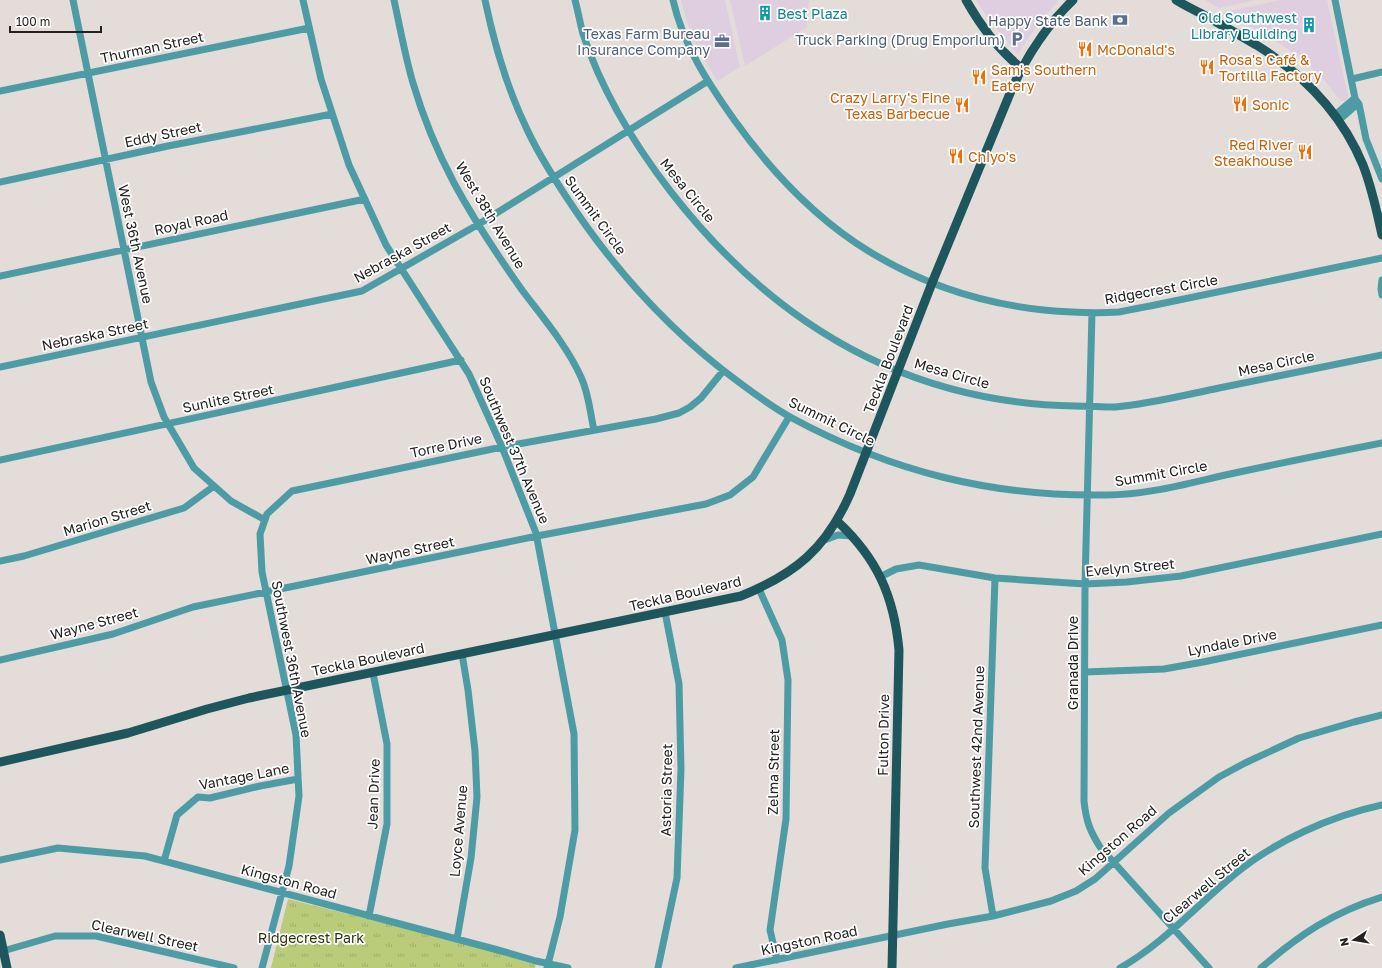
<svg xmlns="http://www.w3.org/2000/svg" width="1382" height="968" viewBox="0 0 1382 968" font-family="'Golos Text',sans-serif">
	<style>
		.commercial { fill: #decee0 }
		.park { fill: url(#park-tufts) }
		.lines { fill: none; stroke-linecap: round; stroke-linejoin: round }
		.minor { stroke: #4d9ca5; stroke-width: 7 }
		.major { stroke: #1d575d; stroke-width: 9 }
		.labels { text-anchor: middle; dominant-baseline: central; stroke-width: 3.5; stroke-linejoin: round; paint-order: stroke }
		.culture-label { font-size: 14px; fill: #0d838f; stroke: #fff; text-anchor: start }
		.service-label { font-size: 14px; fill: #4e5e75; stroke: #fff; text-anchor: end }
		.street-label { font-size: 14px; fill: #242221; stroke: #fff }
		.food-label { font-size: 14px; fill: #c56008; stroke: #fff; text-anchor: start }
		.park-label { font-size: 14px; fill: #2d330d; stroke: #fff }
	</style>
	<defs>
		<pattern id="park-tufts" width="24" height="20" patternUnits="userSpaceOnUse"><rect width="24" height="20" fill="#bacb79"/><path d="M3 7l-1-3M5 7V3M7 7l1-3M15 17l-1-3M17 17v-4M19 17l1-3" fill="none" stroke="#a0ae68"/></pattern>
	</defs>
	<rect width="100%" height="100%" fill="#e4dcd9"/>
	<!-- commercial -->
	<path class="commercial" d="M681,0H725L740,67L717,81L695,43L687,22Z
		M730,0H809L807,19V27L745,66Z
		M976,0H1059L1037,25L1018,54L989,20Z
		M1205,0H1257L1219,8Z
		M1280,0H1327L1348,96L1347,99L1345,101H1341L1325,81L1307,64L1294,53L1277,42L1225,12Z"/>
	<!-- park -->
	<path class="park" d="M288,899L536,961L535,968H271Z"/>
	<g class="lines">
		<!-- minor -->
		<path class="minor" d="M73,0L151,382L164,417L194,468L231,501L265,520
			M303,0L321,79L349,165L386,245L469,374L502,447L536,533L574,734L575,830L560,917L547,968
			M394,0C400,27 405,56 413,83C423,117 437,151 454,183C474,220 498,256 522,290C543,318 567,346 581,377C589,394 590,413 594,430
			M485,0C494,43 506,85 525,125C536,150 550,172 565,195C612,267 670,332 740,383C756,395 774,408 792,418C892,472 993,497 1106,495C1148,495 1189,483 1230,474C1281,463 1331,453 1382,443
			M575,0C578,11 580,23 583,34C602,92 634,144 671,192C773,323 906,403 1075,406C1088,406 1102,407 1115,407C1150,404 1185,395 1219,388C1273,377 1328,366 1382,355
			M673,0C683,45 708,83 735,121C771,171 816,219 870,252C931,289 1001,309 1072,312C1088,313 1104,313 1119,312C1129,310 1139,308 1150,306L1382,258
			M1335,0L1356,103L1355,106L1339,120
			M1352,79L1382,72
			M0,91L309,28
			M1356,100L1359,104L1366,139L1382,179
			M1335,115L1355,98
			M0,182L168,146L332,114
			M0,276L365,199
			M1382,280L1381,289L1382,295
			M1092,313L1085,584L1084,801C1086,821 1090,831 1100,847L1209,968
			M0,367L362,291L479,224L708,81
			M0,460L461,360
			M822,541L838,535L853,536
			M0,561L24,556L184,508L214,486
			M880,577L896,569L919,565L995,578L1085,584L1127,582L1181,576L1382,534
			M759,589L782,640L788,680L786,819L770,930L777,960
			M0,660L113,634L193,607L537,536L706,504L730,495L753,477L789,417
			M1085,672L1164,669L1203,662L1382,625
			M0,860L58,848L145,856L498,950L536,961L568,968
			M164,861L177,815L198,797L210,798L260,786L298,779
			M369,916L387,824V744L373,673
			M993,916L985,868L995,578
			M457,939L471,858L477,797L475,751L468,690L462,654
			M3,951L55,936H96L234,968
			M262,968L289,866L299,796L296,735L262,572L260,534L267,514L292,491L502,447L656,419L679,413L690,407L701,398L723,371
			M658,968L677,878L681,769L679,684L665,612
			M736,968L948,924L993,916L1051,901L1076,891L1095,879L1169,813L1219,777L1245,763L1299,738L1354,722L1382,715
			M1120,968C1163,944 1197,905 1235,874C1275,841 1331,816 1382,805
			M1261,968C1299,935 1333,912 1382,897"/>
		<!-- major -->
		<path class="major" d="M966,0C980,25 999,50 1021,68
			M1176,0C1187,7 1199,12 1211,19C1227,28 1243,37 1258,46C1304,75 1342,114 1363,165C1372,188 1377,212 1382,235
			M837,521C877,558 894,596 899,650L892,968
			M0,762L128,733L207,709L249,698L741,596C795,574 826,549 850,494L932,283L1011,91C1026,57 1046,26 1073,0
			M0,935L7,968"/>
	</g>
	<!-- icons -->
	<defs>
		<g id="building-bare" transform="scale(1.2)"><path d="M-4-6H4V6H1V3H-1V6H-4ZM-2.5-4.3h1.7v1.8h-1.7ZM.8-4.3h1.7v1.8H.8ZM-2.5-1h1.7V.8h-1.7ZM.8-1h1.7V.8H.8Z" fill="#0f9aa8" stroke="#fff" stroke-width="2.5" paint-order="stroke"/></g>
		<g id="bank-bare" transform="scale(1.2)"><path d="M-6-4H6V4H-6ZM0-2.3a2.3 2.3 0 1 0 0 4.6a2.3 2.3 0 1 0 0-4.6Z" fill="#5c6f8a" stroke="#fff" stroke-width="2.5" paint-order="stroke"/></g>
		<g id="parking-bare" transform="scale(1.2)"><path d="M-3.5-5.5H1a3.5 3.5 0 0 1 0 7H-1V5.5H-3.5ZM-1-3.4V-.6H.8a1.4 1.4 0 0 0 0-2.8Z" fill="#5c6f8a" stroke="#fff" stroke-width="2.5" paint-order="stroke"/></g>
		<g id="office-bare" transform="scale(1.2)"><path d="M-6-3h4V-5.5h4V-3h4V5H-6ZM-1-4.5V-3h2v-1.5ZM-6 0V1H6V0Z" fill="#5c6f8a" stroke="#fff" stroke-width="2.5" paint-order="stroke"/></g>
		<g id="restaurant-bare" transform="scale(1.2)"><path d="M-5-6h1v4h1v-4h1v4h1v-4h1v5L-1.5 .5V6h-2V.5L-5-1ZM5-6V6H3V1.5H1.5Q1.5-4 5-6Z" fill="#e8710a" stroke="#fff" stroke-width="2.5" paint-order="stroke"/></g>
	</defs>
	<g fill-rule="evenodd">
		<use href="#building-bare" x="765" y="13"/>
		<use href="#bank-bare" x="1120" y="20"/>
		<use href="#building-bare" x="1309" y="25"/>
		<use href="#parking-bare" x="1017" y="39"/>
		<use href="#office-bare" x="722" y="41"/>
		<use href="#restaurant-bare" x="1085" y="49"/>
		<use href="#restaurant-bare" x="1207" y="67"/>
		<use href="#restaurant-bare" x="979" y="77"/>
		<use href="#restaurant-bare" x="1240" y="104"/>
		<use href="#restaurant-bare" x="962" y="105"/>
		<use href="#restaurant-bare" x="1305" y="152"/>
		<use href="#restaurant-bare" x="956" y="156"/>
	</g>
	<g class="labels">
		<!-- culture labels -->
		<g class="culture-label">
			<text x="777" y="13">Best Plaza</text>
			<text x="1297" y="17" text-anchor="end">Old Southwest<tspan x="1297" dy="16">Library Building</tspan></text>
		</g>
		<!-- service labels -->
		<g class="service-label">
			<text x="1108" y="20">Happy State Bank</text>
			<text x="710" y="33">Texas Farm Bureau<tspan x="710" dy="16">Insurance Company</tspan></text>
			<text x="1005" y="39">Truck Parking (Drug Emporium)</text>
		</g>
		<!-- street labels -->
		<g class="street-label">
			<text transform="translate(152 47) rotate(-12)">Thurman Street</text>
			<text transform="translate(163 134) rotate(-12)">Eddy Street</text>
			<text transform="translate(688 190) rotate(51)">Mesa Circle</text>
			<text transform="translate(491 215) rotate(59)">West 38th Avenue</text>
			<text transform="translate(596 215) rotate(54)">Summit Circle</text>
			<text transform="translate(191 222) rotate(-12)">Royal Road</text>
			<text transform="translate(136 244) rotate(78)">West 36th Avenue</text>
			<text transform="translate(402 252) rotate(-29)">Nebraska Street</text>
			<text transform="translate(1161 289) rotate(-10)">Ridgecrest Circle</text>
			<text transform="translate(95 334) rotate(-12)">Nebraska Street</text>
			<text transform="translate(888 359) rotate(-69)">Teckla Boulevard</text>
			<text transform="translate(1276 363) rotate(-12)">Mesa Circle</text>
			<text transform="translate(952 373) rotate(16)">Mesa Circle</text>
			<text transform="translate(228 398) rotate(-12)">Sunlite Street</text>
			<text transform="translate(832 421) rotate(26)">Summit Circle</text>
			<text transform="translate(446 445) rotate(-12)">Torre Drive</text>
			<text transform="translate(515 450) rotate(67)">Southwest 37th Avenue</text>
			<text transform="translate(1161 473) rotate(-10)">Summit Circle</text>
			<text transform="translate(107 518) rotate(-17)">Marion Street</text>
			<text transform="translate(410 550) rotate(-12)">Wayne Street</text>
			<text transform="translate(1130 567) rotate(-5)">Evelyn Street</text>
			<text transform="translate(685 593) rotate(-13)">Teckla Boulevard</text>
			<text transform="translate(94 623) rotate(-15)">Wayne Street</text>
			<text transform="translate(1232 642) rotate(-11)">Lyndale Drive</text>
			<text transform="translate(292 659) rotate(79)">Southwest 36th Avenue</text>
			<text transform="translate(368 659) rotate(-12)">Teckla Boulevard</text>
			<text transform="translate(1072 663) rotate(-90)">Granada Drive</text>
			<text transform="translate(883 735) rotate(-89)">Fulton Drive</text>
			<text transform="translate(976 747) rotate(-88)">Southwest 42nd Avenue</text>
			<text transform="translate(773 772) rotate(-89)">Zelma Street</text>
			<text transform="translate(244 776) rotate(-11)">Vantage Lane</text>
			<text transform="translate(666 790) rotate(-89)">Astoria Street</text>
			<text transform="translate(373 794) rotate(-88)">Jean Drive</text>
			<text transform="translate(458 831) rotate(-85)">Loyce Avenue</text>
			<text transform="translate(1117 840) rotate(-41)">Kingston Road</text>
			<text transform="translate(289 881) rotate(15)">Kingston Road</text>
			<text transform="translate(1206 885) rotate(-40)">Clearwell Street</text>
			<text transform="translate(145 935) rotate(12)">Clearwell Street</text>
			<text transform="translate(809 940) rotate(-12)">Kingston Road</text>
		</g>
		<!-- food labels -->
		<g class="food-label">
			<text x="1097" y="49">McDonald's</text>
			<text x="1219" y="59">Rosa's Café &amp;<tspan x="1219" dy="16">Tortilla Factory</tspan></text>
			<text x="991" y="69">Sam's Southern<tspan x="991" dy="16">Eatery</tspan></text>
			<text x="950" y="97" text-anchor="end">Crazy Larry's Fine<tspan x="950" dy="16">Texas Barbecue</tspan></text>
			<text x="1252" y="104">Sonic</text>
			<text x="1293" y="144" text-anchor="end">Red River<tspan x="1293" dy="16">Steakhouse</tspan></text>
			<text x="968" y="156">Chiyo's</text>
		</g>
		<!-- park labels -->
		<g class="park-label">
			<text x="311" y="937">Ridgecrest Park</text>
		</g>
	</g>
	<!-- north arrow -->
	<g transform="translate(1354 940) rotate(258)" stroke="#ffffff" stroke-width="3" paint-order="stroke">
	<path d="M0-3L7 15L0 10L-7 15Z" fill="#242221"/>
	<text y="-6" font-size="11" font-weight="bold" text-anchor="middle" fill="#242221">N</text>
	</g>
	<!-- scale -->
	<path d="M10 26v6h91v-6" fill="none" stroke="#242221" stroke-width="2"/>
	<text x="16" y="26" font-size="12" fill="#242221" stroke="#ffffff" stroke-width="3" paint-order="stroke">100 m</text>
</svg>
